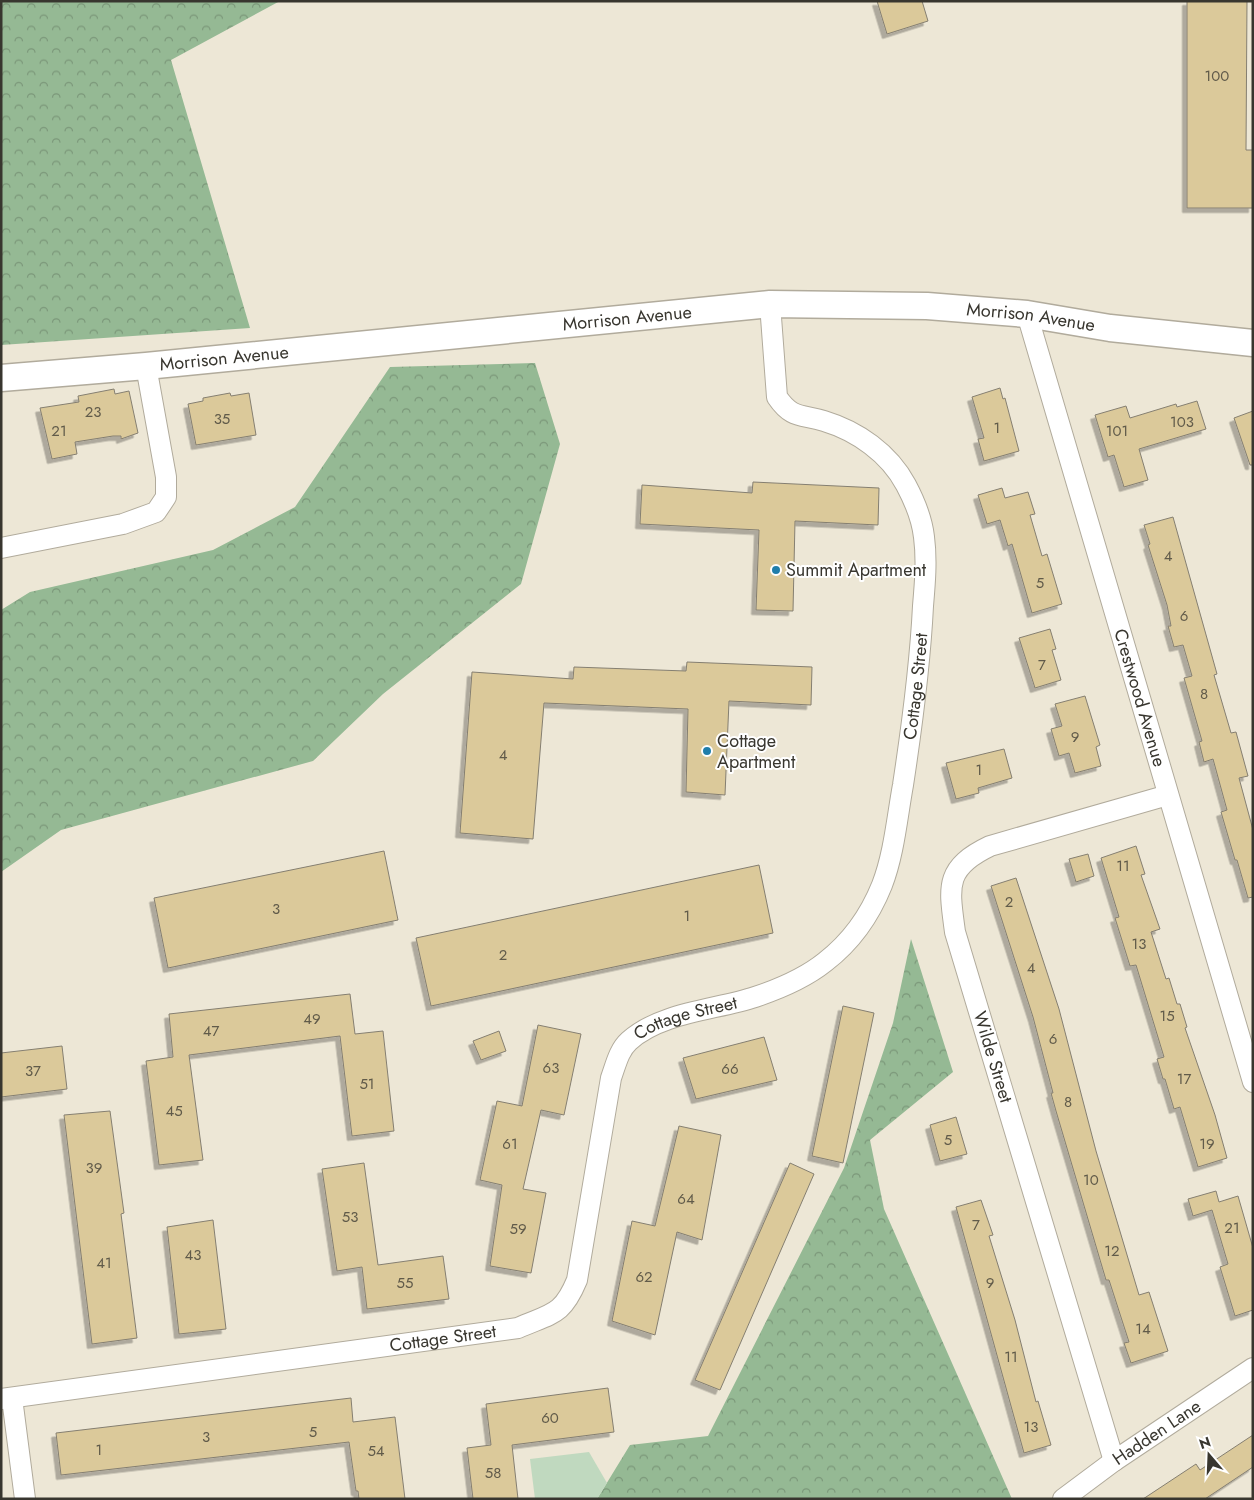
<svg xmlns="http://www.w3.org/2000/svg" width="1254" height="1500" viewBox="0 0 1254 1500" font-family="Jost,sans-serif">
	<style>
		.forest { fill: url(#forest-crowns) }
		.green { fill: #c0d9bf }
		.building { fill: #dbc99a; stroke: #857f71; filter: url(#shadow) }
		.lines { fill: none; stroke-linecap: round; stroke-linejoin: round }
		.minor-casing { stroke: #b1ab9c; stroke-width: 22 }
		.tertiary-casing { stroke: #b1ab9c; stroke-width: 29 }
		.minor { stroke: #fff; stroke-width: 20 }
		.tertiary { stroke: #fff; stroke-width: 26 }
		.poi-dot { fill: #207eab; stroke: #fff; stroke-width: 2 }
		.labels { text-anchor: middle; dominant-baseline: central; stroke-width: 4; stroke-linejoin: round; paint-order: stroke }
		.number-label { font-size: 15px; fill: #615b4a }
		.street-label { font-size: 18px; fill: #38362f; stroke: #fff }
		.poi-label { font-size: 18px; fill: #38362f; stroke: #fff; text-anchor: start }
	</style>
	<defs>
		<pattern id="forest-crowns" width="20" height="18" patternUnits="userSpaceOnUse" patternTransform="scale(1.25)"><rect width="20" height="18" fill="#95b994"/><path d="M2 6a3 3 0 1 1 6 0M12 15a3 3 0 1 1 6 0" fill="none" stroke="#7b9779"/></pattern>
		<filter id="shadow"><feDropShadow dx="-4.5" dy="4.5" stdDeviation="0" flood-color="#0004"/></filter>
	</defs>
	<rect width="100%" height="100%" fill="#ede7d6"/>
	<!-- forest -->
	<path class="forest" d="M1,1H280L171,60L250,328L1,345Z
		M535,363L560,444L521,584L383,694L313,761L61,830L1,872V610L30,592L213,550L295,507L390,367Z
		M911,939L953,1072L870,1140L884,1209L1012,1499H597L630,1445L708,1436L844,1168L893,1023Z"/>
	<!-- green -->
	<path class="green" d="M589,1452L607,1483L597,1499H535L530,1459Z"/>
	<!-- building -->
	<path class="building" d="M877,1H922L928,21L887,34Z
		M1187,1H1247L1246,150H1253V208H1187Z
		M1000,388L1003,399L1005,398L1019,451L984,461L978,439L984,438L972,397Z
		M114,389L115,394L129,391L138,433L121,439V436H113L75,442L77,454L52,459L40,408L79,402L78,396Z
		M230,393L231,396L249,393L256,435L196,445L188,404L203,401V398Z
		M1197,401L1206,429L1139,449L1148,480L1124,487L1114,455L1108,457L1095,415L1126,406L1130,418L1176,404L1177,407Z
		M1253,411V465H1250L1234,418Z
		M753,482L879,488L878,525L795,521L793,611L756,610L759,530L640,524L642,485L752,493Z
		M1002,488L1005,498L1028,492L1035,514L1030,515L1042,556L1047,554L1062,604L1032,613L1012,544L1008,546L1000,520L987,524L978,495Z
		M1173,517L1217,674L1214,675L1231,733L1236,732L1248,776L1239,778L1253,830V897L1248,898L1237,860H1235L1221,812L1227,810L1213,759L1204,762L1199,742L1202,741L1184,678L1192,676L1183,645L1174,647L1168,626H1171L1167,605L1148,545L1150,544L1144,525Z
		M1050,629L1056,649L1052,650L1061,680L1035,688L1019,638Z
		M687,662L812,667L811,705L729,701L725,795L686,792L688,709L544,703L533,839L460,833L472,672L573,679L574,667L686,671Z
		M1085,696L1100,745L1096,747L1101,766L1075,773L1069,753L1059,756L1051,729L1062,726L1055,704Z
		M1004,749L1012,778L978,788L979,793L956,799L946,763Z
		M1136,846L1145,874L1141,875L1160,929L1151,932L1166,979L1169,978L1177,1004H1180L1187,1027L1185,1028L1215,1115L1227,1158L1198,1167L1180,1107L1174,1109L1165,1079H1163L1157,1059L1164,1057L1136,965L1130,966L1115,918L1119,917L1101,858Z
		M384,851L398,920L168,968L154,898Z
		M1088,854L1094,876L1076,882L1069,859Z
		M759,865L773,933L431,1006L416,938Z
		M1016,878L1059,1009L1096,1151L1139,1295L1149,1292L1168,1351L1131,1363L1124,1343L1129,1342L1109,1280H1106L1056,1111L1051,1093H1053L1033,1017L991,886Z
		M350,994L355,1034L383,1031L394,1131L352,1136L340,1036L189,1055L203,1160L159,1165L146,1061L173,1057L169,1014Z
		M843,1006L874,1013L843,1163L812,1156Z
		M538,1025L581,1034L564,1115L541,1110L523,1189L546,1193L531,1273L490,1266L502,1185L480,1180L497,1101L522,1106Z
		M499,1031L506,1051L481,1060L473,1041Z
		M764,1037L777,1080L696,1099L683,1058Z
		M62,1046L67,1089L1,1097V1053Z
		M110,1111L124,1213L121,1214L137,1338L92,1344L64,1115Z
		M956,1117L967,1154L940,1161L930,1125Z
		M679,1126L721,1135L702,1240L677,1232L655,1335L612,1321L632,1221L655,1226Z
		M364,1163L378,1265L443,1256L449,1299L367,1309L362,1267L337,1271L322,1169Z
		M790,1163L814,1174L720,1390L695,1380Z
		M1216,1191L1219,1202L1238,1196L1253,1248V1310L1235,1316L1220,1267L1228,1264L1212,1210L1193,1216L1188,1199Z
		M981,1200L993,1235L989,1236L1015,1320L1036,1402L1038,1401L1051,1445L1024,1453L956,1207Z
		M213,1220L226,1329L179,1334L167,1227Z
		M608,1388L614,1432L512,1445L518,1499H473L467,1448L491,1445L486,1404Z
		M351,1398L353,1422L395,1417L405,1499H359L358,1491H356L349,1442L61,1475L56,1433Z
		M1253,1435V1467L1205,1499H1143L1196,1464L1200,1470Z"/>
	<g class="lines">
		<!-- minor casing -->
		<g class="minor-casing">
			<g id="minor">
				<path id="s1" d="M1027,314L1253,1082"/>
				<path d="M1,548L123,524L156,512L166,497V477L146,366"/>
				<path d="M12,1398L25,1499"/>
				<path id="s2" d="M1,1399L518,1328C552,1313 562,1316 577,1280L611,1078C616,1064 619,1050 629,1041C661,1012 716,1010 755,997C779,989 805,978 825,962C851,942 870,915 882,885C894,854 897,818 903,785C912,726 920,666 923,606C925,583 927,560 924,537C922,519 914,500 906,485C889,453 857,431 824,421C801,414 792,419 777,397L770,304"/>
				<path d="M1114,1461L955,932C949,887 944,868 990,846L1168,795"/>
				<path id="s3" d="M1063,1499L1114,1461L1253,1368"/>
			</g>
		</g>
		<!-- tertiary casing -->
		<g class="tertiary-casing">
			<g id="tertiary">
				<path id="s4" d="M1,378L146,366L770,304L927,306L1027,314L1110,328L1253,343"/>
			</g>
		</g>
		<!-- minor -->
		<use href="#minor" class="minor"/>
		<!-- tertiary -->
		<use href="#tertiary" class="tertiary"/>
	</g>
	<!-- markers -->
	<g class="poi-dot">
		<circle cx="776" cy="570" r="5"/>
		<circle cx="707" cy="751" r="5"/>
	</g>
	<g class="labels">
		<!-- number labels -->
		<g class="number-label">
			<text x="1217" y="76">100</text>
			<text x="93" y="412">23</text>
			<text x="222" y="419">35</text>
			<text x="1182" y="422">103</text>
			<text x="997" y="428">1</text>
			<text x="59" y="431">21</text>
			<text x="1117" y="431">101</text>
			<text x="1168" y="556">4</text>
			<text x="1040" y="583">5</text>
			<text x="1184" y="616">6</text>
			<text x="1042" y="665">7</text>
			<text x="1204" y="694">8</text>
			<text x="1075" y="737">9</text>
			<text x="503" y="755">4</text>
			<text x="979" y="770">1</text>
			<text x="1123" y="866">11</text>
			<text x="1009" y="902">2</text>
			<text x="276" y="909">3</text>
			<text x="687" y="916">1</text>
			<text x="1139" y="944">13</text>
			<text x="503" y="955">2</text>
			<text x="1031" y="968">4</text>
			<text x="1167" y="1016">15</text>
			<text x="312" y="1019">49</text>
			<text x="211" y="1031">47</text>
			<text x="1053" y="1039">6</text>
			<text x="551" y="1068">63</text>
			<text x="730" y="1069">66</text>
			<text x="33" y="1071">37</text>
			<text x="1184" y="1079">17</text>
			<text x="367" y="1084">51</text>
			<text x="1068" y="1102">8</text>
			<text x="174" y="1111">45</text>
			<text x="948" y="1140">5</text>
			<text x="510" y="1144">61</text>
			<text x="1207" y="1144">19</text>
			<text x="94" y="1168">39</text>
			<text x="1091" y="1180">10</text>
			<text x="686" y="1199">64</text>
			<text x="350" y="1217">53</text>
			<text x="976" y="1225">7</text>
			<text x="1232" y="1228">21</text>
			<text x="518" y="1229">59</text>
			<text x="1112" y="1251">12</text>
			<text x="193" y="1255">43</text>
			<text x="104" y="1263">41</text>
			<text x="644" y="1277">62</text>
			<text x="405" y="1283">55</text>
			<text x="990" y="1283">9</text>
			<text x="1143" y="1329">14</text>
			<text x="1011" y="1357">11</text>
			<text x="550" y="1418">60</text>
			<text x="1031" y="1427">13</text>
			<text x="313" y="1432">5</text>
			<text x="206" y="1437">3</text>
			<text x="99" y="1450">1</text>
			<text x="376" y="1451">54</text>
			<text x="493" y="1473">58</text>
		</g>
		<!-- street labels -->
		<g class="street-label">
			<text stroke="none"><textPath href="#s4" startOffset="629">Morrison Avenue</textPath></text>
			<text stroke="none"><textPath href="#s4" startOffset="1034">Morrison Avenue</textPath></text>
			<text stroke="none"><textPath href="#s4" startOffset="224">Morrison Avenue</textPath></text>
			<text stroke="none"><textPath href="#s2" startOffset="1360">Cottage Street</textPath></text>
			<text stroke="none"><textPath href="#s1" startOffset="400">Crestwood Avenue</textPath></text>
			<text stroke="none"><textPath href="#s2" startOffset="910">Cottage Street</textPath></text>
			<text transform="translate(993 1057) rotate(73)">Wilde Street</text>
			<text stroke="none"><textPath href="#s2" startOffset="446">Cottage Street</textPath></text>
			<text stroke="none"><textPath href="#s3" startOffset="115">Hadden Lane</textPath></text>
		</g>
		<!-- poi labels -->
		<g class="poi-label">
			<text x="786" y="570">Summit Apartment</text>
			<text x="717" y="741">Cottage<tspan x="717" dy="21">Apartment</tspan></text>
		</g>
	</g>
	<!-- border -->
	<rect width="1254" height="1500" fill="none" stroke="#38362f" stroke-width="5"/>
	<!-- north arrow -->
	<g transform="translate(1209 1455) rotate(341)" stroke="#ffffff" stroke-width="4" paint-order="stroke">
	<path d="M0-4L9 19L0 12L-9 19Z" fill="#38362f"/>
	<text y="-8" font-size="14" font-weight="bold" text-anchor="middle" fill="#38362f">N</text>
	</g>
</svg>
